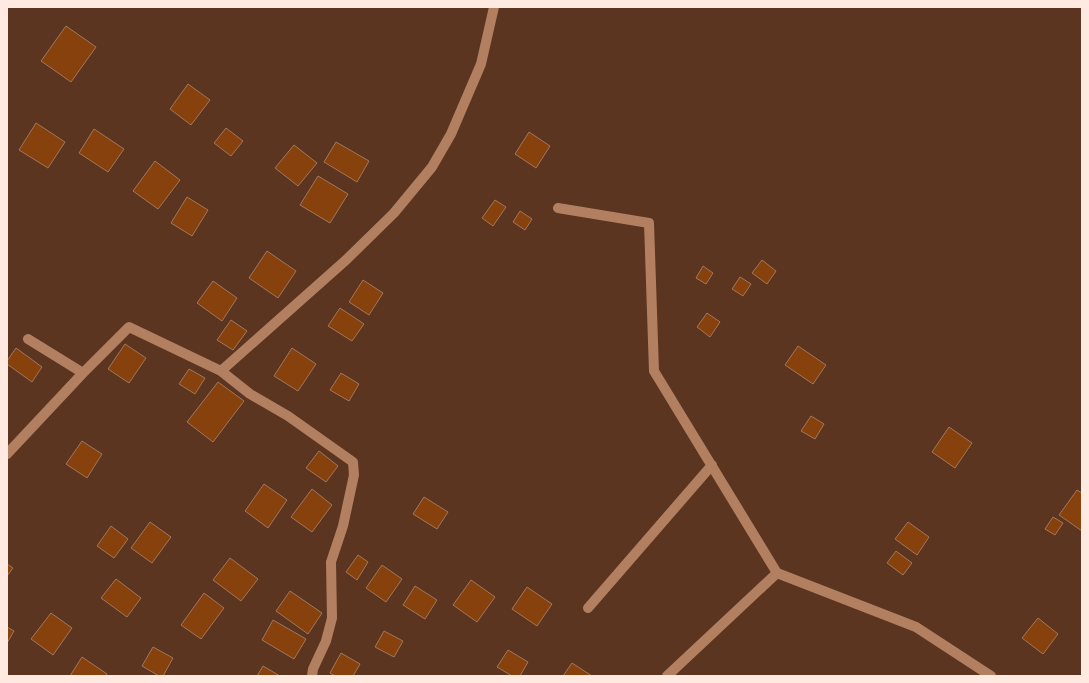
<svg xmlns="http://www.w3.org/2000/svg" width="1089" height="683" viewBox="0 0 1089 683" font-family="'Open Sans',sans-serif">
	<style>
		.building { fill: #86410c; stroke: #a2775f }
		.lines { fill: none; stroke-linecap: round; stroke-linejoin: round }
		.minor { stroke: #b37f61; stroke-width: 10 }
	</style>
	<rect width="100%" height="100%" fill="#5b351f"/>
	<!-- building -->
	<path class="building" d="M66,26L96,47L71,82L41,61Z
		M188,84L210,100L191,125L170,109Z
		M36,123L65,142L48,168L19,150Z
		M226,128L243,141L231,156L214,143Z
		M94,129L124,149L108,172L79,153Z
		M529,132L550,146L536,168L515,154Z
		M336,142L369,161L357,182L324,162Z
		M294,145L317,163L298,186L275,168Z
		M155,161L180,180L158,209L133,191Z
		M318,176L348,194L330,223L300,205Z
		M187,197L208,210L192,236L171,223Z
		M495,200L506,207L493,226L482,218Z
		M520,211L532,219L525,230L513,222Z
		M267,251L296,271L278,298L249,278Z
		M762,260L776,271L767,284L752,273Z
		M703,266L713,273L706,284L696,278Z
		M740,277L751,284L743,296L732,289Z
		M363,280L383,293L369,315L349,302Z
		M213,281L237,298L222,321L197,303Z
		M340,308L364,324L352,341L328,326Z
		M707,313L720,322L710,337L697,327Z
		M231,320L247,331L233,350L217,340Z
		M125,344L146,358L129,383L108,369Z
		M798,346L826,365L813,384L785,365Z
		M16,348L42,367L32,382L7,364V361Z
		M292,348L316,364L298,391L274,376Z
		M189,369L205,378L195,394L179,384Z
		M341,373L359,384L349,401L330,390Z
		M218,382L244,401L213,442L187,422Z
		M811,416L824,424L815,439L801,431Z
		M949,427L972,443L955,468L932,452Z
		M82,441L102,454L87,478L66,464Z
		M319,451L338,466L326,482L306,468Z
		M264,484L287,500L268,528L245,511Z
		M312,489L332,505L312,532L291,517Z
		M1077,490L1082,493V531L1059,515Z
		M424,497L448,512L437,529L413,514Z
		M1053,517L1063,523L1055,535L1045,529Z
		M150,522L171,537L152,563L131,548Z
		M908,522L929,537L917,555L895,539Z
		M111,526L128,539L114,558L97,546Z
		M896,551L912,563L903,575L887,563Z
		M358,555L368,562L357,580L346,572Z
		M230,558L258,579L241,601L213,580Z
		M7,564L13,568L7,576Z
		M382,565L402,579L386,602L366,588Z
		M116,579L141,598L127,617L101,598Z
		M471,580L495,597L477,622L453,605Z
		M415,586L437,600L425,619L403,605Z
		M527,587L552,604L537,626L512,609Z
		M290,591L322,613L308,634L276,611Z
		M204,593L224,608L201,639L181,625Z
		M51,613L72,628L53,655L31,639Z
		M1038,618L1058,634L1043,654L1022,638Z
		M273,620L306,639L294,659L262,640Z
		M7,627L14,631L7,643Z
		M384,631L403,641L394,657L375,647Z
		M153,647L173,658L163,676H159L142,666Z
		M508,650L528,662L520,676H512L497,667Z
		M341,653L360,664L353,676H335L330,673Z
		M82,657L107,674L106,676H70Z
		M572,663L592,676H563Z
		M263,666L280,676H257Z"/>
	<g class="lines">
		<!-- minor -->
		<path class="minor" d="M558,208L649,223L654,371L777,573L667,676
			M28,339L83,373L129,327L221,371L250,394L288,416L353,462L354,475L343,526L331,562L332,618L326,641L313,669L312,676
			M221,371L346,260L394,213L432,167L451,134L481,64L494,7
			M7,454L83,373
			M777,573L916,627L991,676
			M588,608L712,465"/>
	</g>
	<!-- border -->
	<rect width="1089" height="683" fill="none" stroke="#feeae0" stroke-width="16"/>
</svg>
